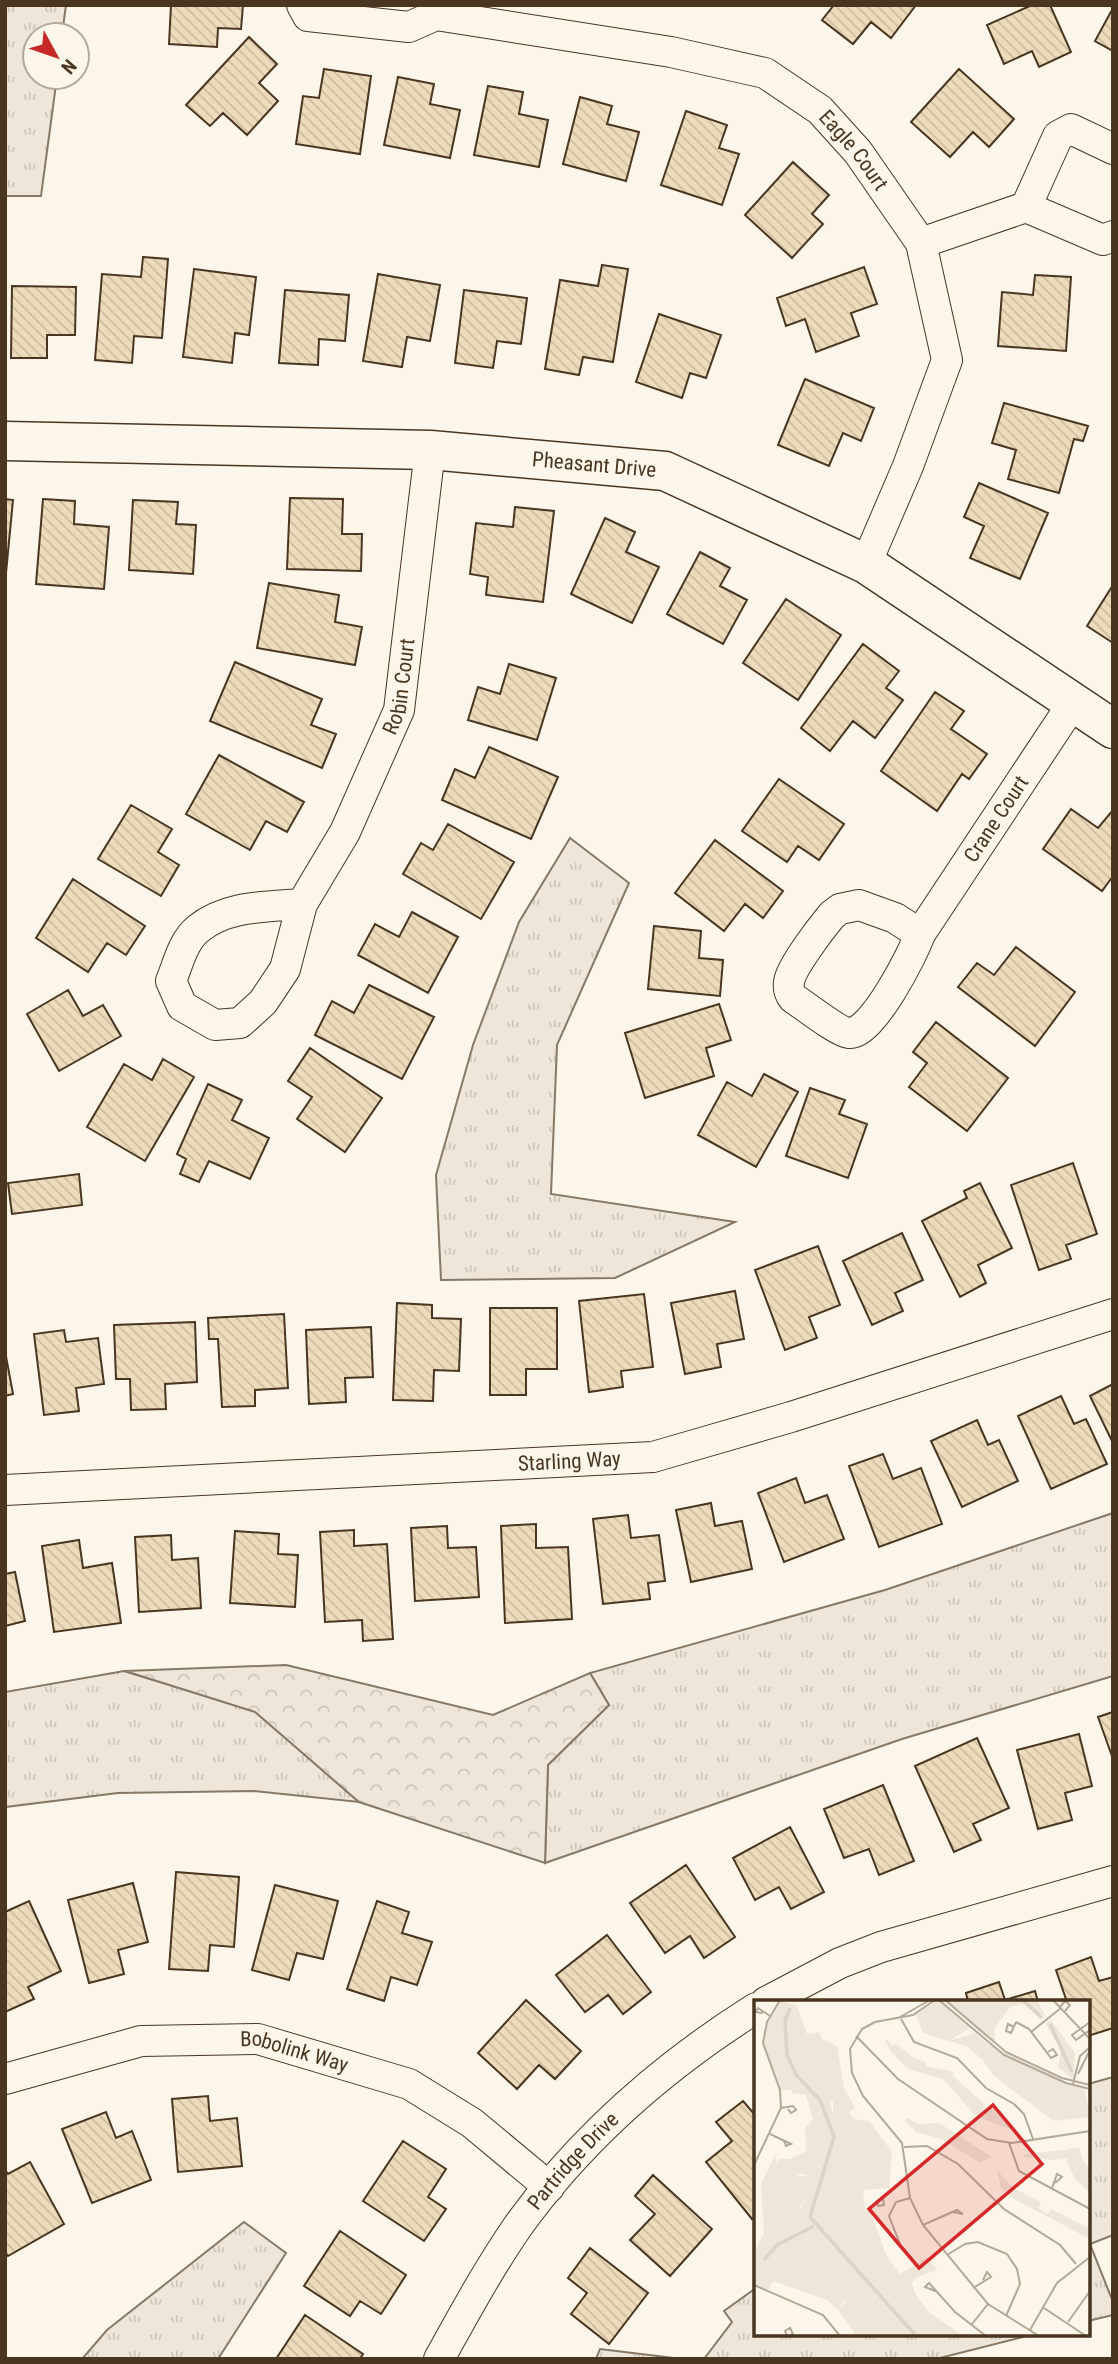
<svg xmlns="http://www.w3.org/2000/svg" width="1118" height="2364" viewBox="0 0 1118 2364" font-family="'Roboto Condensed',sans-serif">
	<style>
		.grass { fill: url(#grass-tufts); stroke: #887966; stroke-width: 2 }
		.forest { fill: url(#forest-crowns); stroke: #887966; stroke-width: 2 }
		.building { fill: url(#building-back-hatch); stroke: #4a3520; stroke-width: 2 }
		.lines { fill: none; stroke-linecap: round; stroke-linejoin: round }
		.street-casing { stroke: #4a3520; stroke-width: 32 }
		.secondary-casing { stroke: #4a3520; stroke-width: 41 }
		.street { stroke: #fbf6e9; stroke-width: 30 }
		.secondary { stroke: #fbf6e9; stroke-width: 38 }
		.labels { text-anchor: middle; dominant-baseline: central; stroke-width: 5; stroke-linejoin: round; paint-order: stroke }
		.street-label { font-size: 21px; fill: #4a3520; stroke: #fbf6e9 }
		.inset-river { fill: none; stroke: #dcd4c6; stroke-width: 3.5 }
		.inset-road { fill: none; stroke: #b4a999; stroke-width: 2 }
		.view { fill: #d62828; fill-opacity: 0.15; stroke: #d62828; stroke-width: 3.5 }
		.inset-edge { fill: none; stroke: #4a3520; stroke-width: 3.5 }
	</style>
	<defs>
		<pattern id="grass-tufts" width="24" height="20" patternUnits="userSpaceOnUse" patternTransform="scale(1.75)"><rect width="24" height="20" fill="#ede6d9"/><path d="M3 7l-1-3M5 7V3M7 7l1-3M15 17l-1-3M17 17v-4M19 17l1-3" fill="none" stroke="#cdc6ba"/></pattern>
		<pattern id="forest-crowns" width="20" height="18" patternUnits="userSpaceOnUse" patternTransform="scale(1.75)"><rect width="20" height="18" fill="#ede6d9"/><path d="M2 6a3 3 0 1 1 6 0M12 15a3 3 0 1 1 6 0" fill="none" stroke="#cdc6ba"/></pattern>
		<pattern id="building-back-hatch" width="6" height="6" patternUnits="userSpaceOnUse" patternTransform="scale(1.75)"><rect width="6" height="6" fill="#ecdcbc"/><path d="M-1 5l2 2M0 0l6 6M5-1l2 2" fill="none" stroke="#ccbda1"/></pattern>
	</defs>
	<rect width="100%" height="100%" fill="#fbf6e9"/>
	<!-- grass -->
	<path class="grass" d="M5,5H66L62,35H35V77H57L41,196H5Z
		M570,838L629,883L557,1045L551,1194L735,1222L615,1278L441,1280L436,1175L473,1045L519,922Z
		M1113,1513V1676L902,1739L545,1863L548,1765L609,1705L590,1673L885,1590Z
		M124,1671L255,1711L359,1802L253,1791L118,1793L5,1807V1692Z
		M1113,2077V2235L1090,2244L1113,2302V2315L1088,2321V2084Z
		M244,2222L286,2253L218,2359H82L107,2330Z
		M756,2288V2334H1035L936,2359H704L732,2322L724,2311Z
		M600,2349L682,2359H596Z"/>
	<!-- forest -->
	<path class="forest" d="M286,1665L493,1715L590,1673L609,1705L548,1765L545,1863L359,1802L255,1712L125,1671Z"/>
	<!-- building -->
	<path class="building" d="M171,5H243L241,29L218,28L217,47L169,44Z
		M834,5H916L891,38L871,22L853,44L822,20Z
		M1032,5H1050L1071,52L1039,67L1032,51L1004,64L987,25Z
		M1113,8V51L1095,41Z
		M249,37L277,64L259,83L278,101L247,135L223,113L210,126L186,105Z
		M324,69L371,76L360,154L296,144L303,96L319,98Z
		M959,69L1014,119L989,147L973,132L950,157L911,122Z
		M398,77L434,84L430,104L460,110L450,158L384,145Z
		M488,86L523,92L519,114L548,120L539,167L474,155Z
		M580,97L612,106L607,124L639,132L626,181L563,164Z
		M686,111L727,125L719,148L739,154L722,205L661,185Z
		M793,162L829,195L812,214L823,224L792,258L745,215Z
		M143,257L168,259L162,338L134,336L132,363L95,360L102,274L141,277Z
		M602,265L628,269L613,362L583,357L579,375L545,369L560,280L598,286Z
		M864,267L877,304L851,313L859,336L816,352L805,319L786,326L777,298Z
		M194,269L256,277L249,335L235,333L232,363L183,357Z
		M378,274L440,285L430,341L407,337L402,367L363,361Z
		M1035,275L1071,277L1066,351L998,346L1002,292L1033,295Z
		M12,286L76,287L75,335H47V358H11Z
		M285,290L349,295L345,341L319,339L318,365L279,363Z
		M464,290L527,298L521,344L497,341L493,368L455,363Z
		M659,314L721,335L706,378L690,373L682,398L636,382Z
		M805,379L874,408L861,441L843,433L829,466L778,445Z
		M1004,403L1088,426L1083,441L1074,439L1059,493L1008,479L1016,450L992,443Z
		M979,483L1048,513L1020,579L970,558L984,526L964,517Z
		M290,498L343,499L342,534H362L361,571L287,569Z
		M5,499L13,500L6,573H5Z
		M43,499L75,501L74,524L109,527L104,589L36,584Z
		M133,500L178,502L176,524L196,525L193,574L129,570Z
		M515,507L554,511L543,602L486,595L488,577L470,574L476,523L513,527Z
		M605,518L635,532L626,552L659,567L632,623L571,594Z
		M700,552L730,568L720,586L747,600L723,644L667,614Z
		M269,583L339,595L335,622L362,627L355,665L257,648Z
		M1113,585V643L1087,626Z
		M786,599L841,635L798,700L743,663Z
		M863,644L899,671L886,688L903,700L875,738L853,721L830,751L801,728Z
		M235,662L322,699L311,725L336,734L322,768L210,721Z
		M509,664L556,678L537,740L468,720L478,687L500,694Z
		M935,692L964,711L951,729L987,754L969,779L962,774L937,811L881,771Z
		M489,747L558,777L531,839L442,800L455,769L475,778Z
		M219,755L304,802L287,832L266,821L250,850L186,814Z
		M779,779L844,824L819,860L798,846L787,862L742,831Z
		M131,805L172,829L158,852L179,865L161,896L98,859Z
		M1071,809L1098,828L1113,810V876L1102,891L1043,849Z
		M448,824L514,862L481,919L403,874L421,843L433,850Z
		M715,840L783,891L763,918L745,904L724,931L675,893Z
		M73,879L145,926L126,955L107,943L88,972L36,938Z
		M412,912L458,937L428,993L358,955L375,924L399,937Z
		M654,926L701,931L699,958L723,960L720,996L648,989Z
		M1016,947L1075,992L1035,1046L958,987L977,963L994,975Z
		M369,985L434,1017L402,1079L315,1035L332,1001L354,1013Z
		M68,990L83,1016L103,1005L121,1036L59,1071L27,1014Z
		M719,1004L731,1040L706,1048L714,1076L645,1098L625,1033Z
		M936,1022L1008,1078L967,1131L909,1087L927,1063L913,1052Z
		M310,1048L382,1098L345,1152L297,1119L312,1097L288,1081Z
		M163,1059L194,1077L145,1161L87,1127L124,1064L152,1080Z
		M764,1074L798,1092L756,1167L698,1135L727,1082L752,1096Z
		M208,1084L242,1100L232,1120L269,1138L250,1179L209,1161L199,1182L180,1174L186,1159L177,1154Z
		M810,1088L845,1100L839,1114L867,1124L848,1178L786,1156Z
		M1073,1163L1097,1234L1066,1245L1071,1259L1039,1270L1011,1185Z
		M79,1174L82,1205L12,1214L8,1183Z
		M980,1183L1012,1248L978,1265L986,1283L960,1297L922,1221L967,1198L964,1191Z
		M902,1233L923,1280L895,1293L903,1311L872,1325L843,1261Z
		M818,1246L840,1305L809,1317L817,1338L785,1350L755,1270Z
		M735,1291L744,1339L717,1344L721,1367L685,1374L671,1303Z
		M644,1294L653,1367L621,1371L623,1387L589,1392L579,1301Z
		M397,1303L432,1305V1318L461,1319L459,1371L434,1370L433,1401L393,1400Z
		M490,1308H557V1369H526V1395H490Z
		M284,1314L288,1388L255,1390V1406L222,1407L218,1339H209L208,1318Z
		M195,1322L197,1382L165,1384L166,1409L131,1410L130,1379H116L114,1325Z
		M371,1327L373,1377L345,1378L346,1402L309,1404L306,1330Z
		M64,1330L66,1342L98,1338L104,1384L76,1388L79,1411L44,1415L34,1334Z
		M5,1351L13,1394L5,1396Z
		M1113,1384V1443L1090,1396Z
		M1061,1396L1074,1424L1086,1419L1107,1464L1051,1489L1018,1416Z
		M977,1420L988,1445L999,1440L1018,1481L962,1507L931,1441Z
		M883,1454L893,1479L921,1468L942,1524L879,1547L849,1466Z
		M796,1478L805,1503L827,1495L844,1539L784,1562L758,1493Z
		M711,1503L715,1526L742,1521L752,1569L691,1582L676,1510Z
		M628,1515L631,1538L659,1535L665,1581L648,1583L650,1599L603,1604L593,1519Z
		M536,1524V1548L568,1547L572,1619L505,1623L501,1526Z
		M447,1526L448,1548L476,1547L479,1597L415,1601L411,1528Z
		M354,1530V1546L387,1544L393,1639L363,1641L362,1620L325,1622L320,1532Z
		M235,1531L279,1534L278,1554L298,1555L295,1607L230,1603Z
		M171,1535L172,1560L198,1558L201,1608L139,1612L135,1537Z
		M79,1540L83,1568L112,1563L121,1623L54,1632L42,1546Z
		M15,1572L25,1621L5,1626V1574Z
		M1113,1712V1759L1098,1717Z
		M1079,1734L1092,1786L1065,1793L1072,1820L1038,1829L1017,1750Z
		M977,1738L1009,1808L973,1824L981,1840L954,1852L915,1766Z
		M883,1785L914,1861L879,1875L869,1849L844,1858L824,1809Z
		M790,1827L824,1892L791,1909L779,1887L755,1900L733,1858Z
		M686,1865L735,1937L704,1958L690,1936L665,1953L630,1903Z
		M176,1872L239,1877L234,1947L210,1945L208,1971L169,1969Z
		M133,1883L148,1942L118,1950L124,1974L89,1983L68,1900Z
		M275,1885L338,1901L323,1959L297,1953L289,1980L252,1970Z
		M29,1901L61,1971L28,1987L34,1999L5,2012V1912Z
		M377,1901L409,1912L402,1933L432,1942L417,1985L391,1977L384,2001L347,1989Z
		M607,1935L651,1992L623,2014L608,1995L585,2012L556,1975Z
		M1091,1957L1099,1981L1113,1977V2028L1088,2036V2002H1067L1056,1970Z
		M999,1982L1005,2000L1035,1991L1038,2002H968L966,1993Z
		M526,2000L581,2051L555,2079L539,2065L517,2089L478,2053Z
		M208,2096L210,2121L237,2118L242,2166L178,2172L172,2099Z
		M743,2101L756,2116V2216L752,2219L706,2162L732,2141L716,2122Z
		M106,2112L116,2138L132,2131L151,2180L92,2203L62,2129Z
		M403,2141L446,2169L428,2197L446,2209L424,2241L363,2201Z
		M30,2162L64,2224L8,2256L5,2252V2170L8,2174Z
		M653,2175L712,2229L670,2276L630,2240L655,2214L635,2196Z
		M340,2231L406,2275L381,2314L360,2301L350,2316L304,2286Z
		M590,2248L648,2293L609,2344L571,2314L587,2293L568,2278Z
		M305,2315L363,2354L360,2359H276Z"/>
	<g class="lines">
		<!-- street casing -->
		<g class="street-casing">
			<g id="street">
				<path d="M302,5L308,16L409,27L436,15L434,5"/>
				<path id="s1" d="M436,15L671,52L765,73L820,110L858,152L921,243L947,360L908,466L866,564"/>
				<path d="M1113,149L1071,129L1058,136L1026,207L1103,240L1113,236"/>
				<path d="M921,243L1026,207"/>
				<path id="s2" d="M302,904C268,907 226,905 198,929C183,941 178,964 171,981L182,1006L215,1025L240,1023L263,1002L285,969L302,904L345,832L399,710L430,450"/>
				<path d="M859,905L895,918L920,934C913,954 872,1035 849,1033C838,1032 804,1005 793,998C789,993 788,989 789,982C791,967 822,927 832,915L840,909Z"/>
				<path id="s3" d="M920,934L1073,703"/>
				<path id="s4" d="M5,1490L653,1457L791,1417L1113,1314"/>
				<path d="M766,2002L840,1963L881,1947L1113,1881"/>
				<path id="s5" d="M5,2079L141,2041L258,2039L409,2084L472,2123L549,2187"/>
				<path id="s6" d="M439,2359C464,2314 489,2268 518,2226C582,2137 664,2066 756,2008"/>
			</g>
		</g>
		<!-- secondary casing -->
		<g class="secondary-casing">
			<g id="secondary">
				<path id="s7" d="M5,441L430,450L665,471L866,564L1113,729"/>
			</g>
		</g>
		<!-- street -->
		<use href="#street" class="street"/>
		<!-- secondary -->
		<use href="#secondary" class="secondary"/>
	</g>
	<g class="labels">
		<!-- street labels -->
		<g class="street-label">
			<text stroke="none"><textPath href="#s1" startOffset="453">Eagle Court</textPath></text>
			<text stroke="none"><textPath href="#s7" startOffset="590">Pheasant Drive</textPath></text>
			<text stroke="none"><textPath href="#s2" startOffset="637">Robin Court</textPath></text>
			<text stroke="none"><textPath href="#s3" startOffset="138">Crane Court</textPath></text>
			<text stroke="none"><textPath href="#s4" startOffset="565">Starling Way</textPath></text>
			<text stroke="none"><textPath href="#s5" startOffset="296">Bobolink Way</textPath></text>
			<text stroke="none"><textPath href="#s6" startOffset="240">Partridge Drive</textPath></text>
		</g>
	</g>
	<!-- overview -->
	<g transform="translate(754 2000)">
		<rect width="336" height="336" fill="#fbf6e9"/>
		<path d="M221,33L234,44L229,60L213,46L195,41ZM134,40L138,46L142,44L160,58L172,62V66L200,72L198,75L231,105L229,109L234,112L237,107L264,132L222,116L189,79L154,69L137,52L131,41ZM240,76L276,88L296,110L317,96L320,86L330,88L336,117L300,121ZM90,88L101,108L95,112L99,119L115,121L138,152L135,188L109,190L111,209L117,213L133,257L146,274L173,257L183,270L163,277L158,283L161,294L176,313L209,336L173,334L142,292L144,288L125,284L106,263L110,256L80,242L61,221L71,220L80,209L71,207L74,176L84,173L91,161L107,167L112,164L125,147L107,134H92L91,116L79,115V93L74,89ZM153,118L164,124L185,123L238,157L226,163L188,139L162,132L151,121ZM51,128L54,146L67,145L65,155L43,168L37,167L36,159L52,151ZM311,150L300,160L270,157V154ZM21,155L23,164L47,177L58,174V192L45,207L57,223L43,232L9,242L7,267L24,263L26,249L40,243L34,264L51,257L62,270L80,272L82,281H73L92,297L84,310L73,300L19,281L13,292L0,285V253L10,233L7,184ZM316,158L323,170L328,158L336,170V193L321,179L312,160ZM243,170L259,188L287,202L284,208L294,214L297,209L336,229V239L260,199L247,188Z" fill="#ede6d9"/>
		<path d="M216,0H283L292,17L268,4L256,7L240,28L242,45L207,15ZM297,20L321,53L320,80L304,67L307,50L291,23ZM42,26L81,97L76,103L79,115L91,116L92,134H107L125,147L112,164L107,167L92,161L87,178L78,183L74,178L77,186L71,207L80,209L71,220L61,222L80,242L110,256L107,263L122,272L125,283L144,288L142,292L149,299L157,300V311L167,312L164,320L173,334L180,326L184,330L180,336H103L84,310L91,303L90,293L74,290L68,284L67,278L82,281L80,273L62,270L51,257L41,262L42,269L32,268L39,244L26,249L25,263L7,267L3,257L8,242L43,232L56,223L43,219V212L58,192V175L32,173L23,164L25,159H36L37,167L43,168L65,155L67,146H54L51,128L59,119L52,95L38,93ZM234,44L320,86L319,103L309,101L296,110L276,94V88L240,76L229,60ZM325,147L328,158L323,170L316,158L300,160L311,150Z" fill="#ede6d9"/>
		<path d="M26,0L43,6L53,34L65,32L68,39L83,46L90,88L26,90L9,43L11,28ZM185,0L216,28L195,41L169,33L162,14ZM191,0H258L234,39Z" fill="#ede6d9"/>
		<path class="inset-river" d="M269,0L288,18M36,8L31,21L33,55L43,76L66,100L80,137L56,217L162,336M296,24L318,72M10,260L23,245L60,226"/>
		<path class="inset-road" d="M181,0L159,15L121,22L108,29L96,49L98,73L109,96L148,143L156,198L169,225L234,304L285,336M185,0L250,55L312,83L336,89M191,0L252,52L308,78L336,85M299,0L336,39M306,7L311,1L316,5L311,11M9,13L1,12L4,8L16,16M146,17L160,42L203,58L232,88L260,104L270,114L279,139M146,17L176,0M262,22L275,29L297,58L303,55L299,49L294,52M336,22L318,35L322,40L336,30M260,27L254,24L252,31L257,33L262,22M277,32L307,8M102,36L144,79L233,139L258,143L336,131M324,74L336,50M319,84L326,56L336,47M27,108L39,106L42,110L37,113L34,109M16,134L37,144L32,146L30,141M255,143L265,171L336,209M150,147L173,146L204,164L250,209L306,245L322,264M0,165L27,108L26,90L9,43L13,22L26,0M298,188L303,174L308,177L301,183M129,199L130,205L124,206L123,201ZM169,225L203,210L209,214L199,212M146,244L135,216L142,202L156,198M193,255L211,244L224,242L253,254L263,269L266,284L252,316M0,285L69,315L86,336M219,288L237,277L233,272L229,280M181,291L171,287L175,283L201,312L232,336M290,308L332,336M314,322L336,291M218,324L234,304M276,330L303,283L336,257M33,336L31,331L36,328L39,334L35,336"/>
		<path class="view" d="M239,105L288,164L165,268L115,209Z"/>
		<rect width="336" height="336" class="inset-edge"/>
	</g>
	<!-- border -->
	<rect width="1118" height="2364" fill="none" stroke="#4a3520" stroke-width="14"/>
	<!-- north arrow -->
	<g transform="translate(56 56) rotate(130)"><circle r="33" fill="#fbf6e9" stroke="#b4a999" stroke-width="2"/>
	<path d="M0-5L12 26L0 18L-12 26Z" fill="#c62828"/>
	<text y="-10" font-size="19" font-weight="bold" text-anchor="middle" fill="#4a3520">N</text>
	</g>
</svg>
